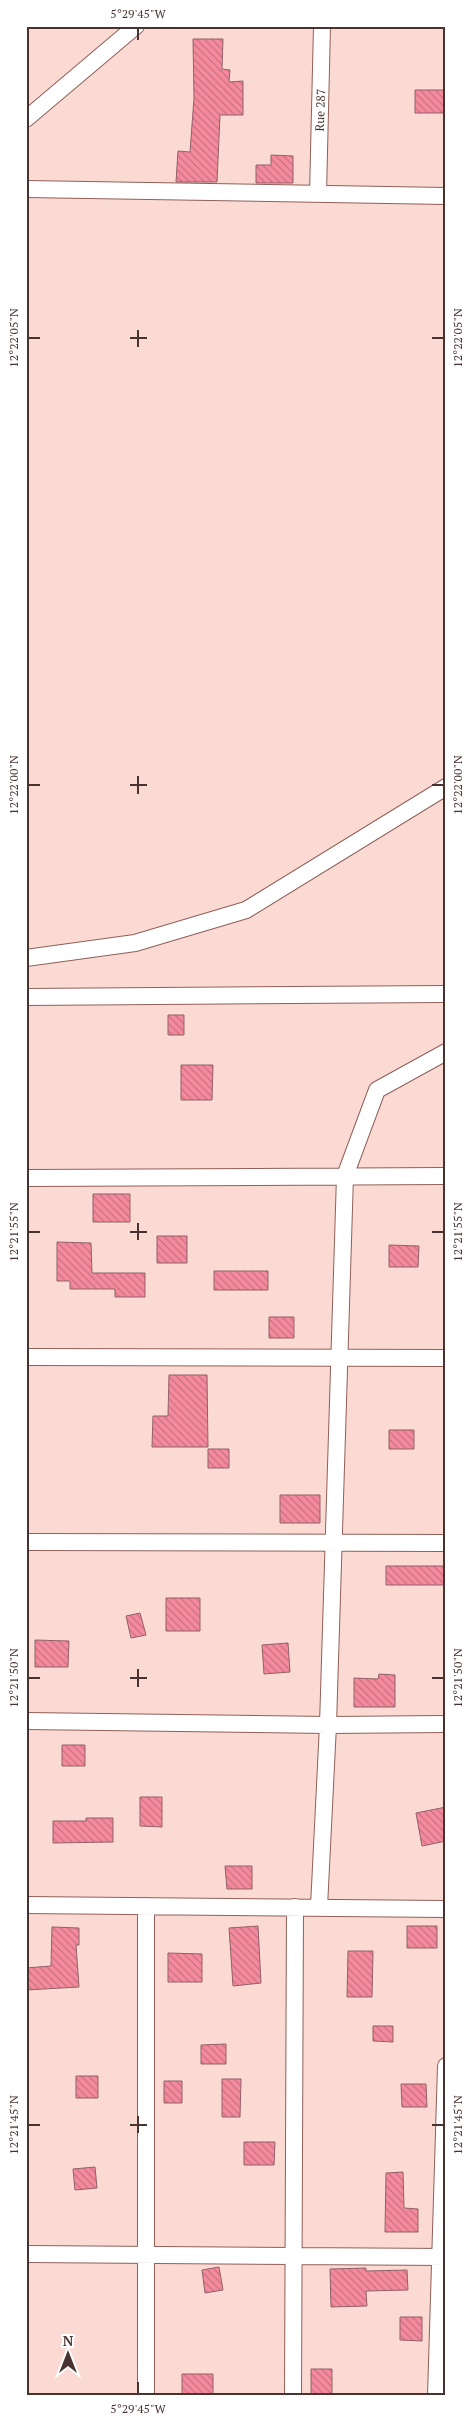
<svg xmlns="http://www.w3.org/2000/svg" width="472" height="2422" viewBox="0 0 472 2422" font-family="'PT Serif',serif">
	<style>
		.building { fill: url(#building-back-hatch); stroke: #916068 }
		.lines { fill: none; stroke-linecap: round; stroke-linejoin: round }
		.street-casing { stroke: #905f58; stroke-width: 18 }
		.street { stroke: #fff; stroke-width: 16 }
		.ticks { fill: none; stroke: #493330; stroke-width: 2 }
		.labels { text-anchor: middle; dominant-baseline: central; stroke-width: 4; stroke-linejoin: round; paint-order: stroke }
		.street-label { font-size: 12px; fill: #493330; stroke: #fff }
		.neatline { fill: none; stroke: #493330; stroke-width: 2 }
		.ticks-label { font-size: 12px; text-anchor: middle; fill: #493330 }
	</style>
	<defs>
		<pattern id="building-back-hatch" width="6" height="6" patternUnits="userSpaceOnUse" patternTransform="scale(1.25)"><rect width="6" height="6" fill="#f58a9e"/><path d="M-1 5l2 2M0 0l6 6M5-1l2 2" fill="none" stroke="#c87181"/></pattern>
	</defs>
	<rect width="100%" height="100%" fill="#fcdad4"/>
	<!-- building -->
	<path class="building" d="M193,39H223L222,69L230,70L229,82L243,81V115H220L217,182H176L178,151L190,152L194,98Z
		M415,90H446V113H415Z
		M271,155L293,156V183H256V165H271Z
		M168,1015H184V1035H168Z
		M181,1065H213L212,1100H181Z
		M93,1194H130V1222H93Z
		M157,1236H187V1263H157Z
		M57,1242L91,1243L92,1273H145V1297H115V1289H70V1281H57Z
		M389,1245L419,1246L418,1267H389Z
		M214,1271H268V1290H214Z
		M269,1317H294V1338H269Z
		M169,1375H207L208,1447H152L153,1416H168Z
		M389,1430H414V1449H389Z
		M208,1449H229V1468H208Z
		M280,1495H320V1523H280Z
		M386,1566H446V1585H386Z
		M166,1598H200V1631H166Z
		M140,1613L146,1635L131,1638L126,1616Z
		M35,1640L69,1641L68,1667H35Z
		M288,1643L290,1672L264,1674L262,1645Z
		M379,1674L395,1675V1707H354V1678L378,1679Z
		M62,1745H85V1766H62Z
		M140,1797H162V1827L140,1826Z
		M446,1807V1841L422,1846L416,1813Z
		M86,1818H113V1842L53,1843V1821H86Z
		M225,1866H252V1889H227Z
		M258,1926L261,1983L233,1986L229,1928Z
		M407,1926H437V1948H407Z
		M52,1927L79,1928V1945H76L79,1987L26,1990V1968L51,1966Z
		M348,1951H373L372,1997H347Z
		M168,1953L202,1954V1982H168Z
		M373,2026H393V2042L373,2041Z
		M226,2044V2064H201V2045Z
		M76,2076H98V2098H76Z
		M222,2079H241L240,2117H222Z
		M164,2081H182V2103H164Z
		M401,2084H426L427,2107H402Z
		M244,2142H275L274,2165H244Z
		M95,2167L97,2188L75,2190L73,2169Z
		M403,2172L404,2208L418,2209V2232H385L386,2173Z
		M219,2267L223,2290L205,2293L202,2270Z
		M366,2268V2271L407,2270L408,2290L366,2291L367,2306L331,2307L330,2269Z
		M400,2317H422V2341L400,2340Z
		M311,2369H332V2396H311Z
		M182,2374H213V2395H182Z"/>
	<g class="lines">
		<!-- street casing -->
		<g class="street-casing">
			<path id="street" d="M26,119L136,26
				M26,189L446,196
				M318,194L322,26
				M26,958L135,943L246,910L446,787
				M26,997L446,994
				M26,1178L446,1176
				M26,1357L446,1358
				M26,1542L446,1543
				M26,1721L328,1725L446,1724
				M26,1905L446,1909
				M146,1906V2396
				M319,1907L328,1725L345,1176L377,1090L446,1052
				M26,2254L446,2257
				M293,2396L295,1907
				M436,2396L446,2066"/>
		</g>
		<!-- street -->
		<use href="#street" class="street"/>
	</g>
	<!-- ticks -->
	<path class="ticks" d="M138,28V40M138,330V347M28,338H40M130,338H147M432,338H444M138,776V794M28,785H40M130,785H147M432,785H444M138,1223V1240M28,1232H40M130,1232H147M432,1232H444M138,1669V1687M28,1678H40M130,1678H147M432,1678H444M138,2116V2133M28,2125H40M130,2125H147M432,2125H444M138,2382V2394"/>
	<g class="labels">
		<!-- street labels -->
		<g class="street-label">
			<text transform="translate(320 110) rotate(-88)">Rue 287</text>
		</g>
	</g>
	<!-- border -->
	<rect width="472" height="2422" fill="none" stroke="#ffffff" stroke-width="55"/>
	<!-- north arrow -->
	<g transform="translate(68 2354)" stroke="#ffffff" stroke-width="4" paint-order="stroke">
	<path d="M0-4L9 19L0 12L-9 19Z" fill="#493330"/>
	<text y="-8" font-size="14" font-weight="bold" text-anchor="middle" fill="#493330">N</text>
	</g>
	<rect x="28" y="28" width="416" height="2366" class="neatline"/>
	<g class="ticks-label">
		<text x="138" y="18">5°29'45"W</text>
		<text transform="translate(14 338) rotate(-90)" y="4">12°22'05"N</text>
		<text transform="translate(458 338) rotate(-90)" y="4">12°22'05"N</text>
		<text transform="translate(14 785) rotate(-90)" y="4">12°22'00"N</text>
		<text transform="translate(458 785) rotate(-90)" y="4">12°22'00"N</text>
		<text transform="translate(14 1232) rotate(-90)" y="4">12°21'55"N</text>
		<text transform="translate(458 1232) rotate(-90)" y="4">12°21'55"N</text>
		<text transform="translate(14 1678) rotate(-90)" y="4">12°21'50"N</text>
		<text transform="translate(458 1678) rotate(-90)" y="4">12°21'50"N</text>
		<text transform="translate(14 2125) rotate(-90)" y="4">12°21'45"N</text>
		<text transform="translate(458 2125) rotate(-90)" y="4">12°21'45"N</text>
		<text x="138" y="2413">5°29'45"W</text>
	</g>
</svg>
